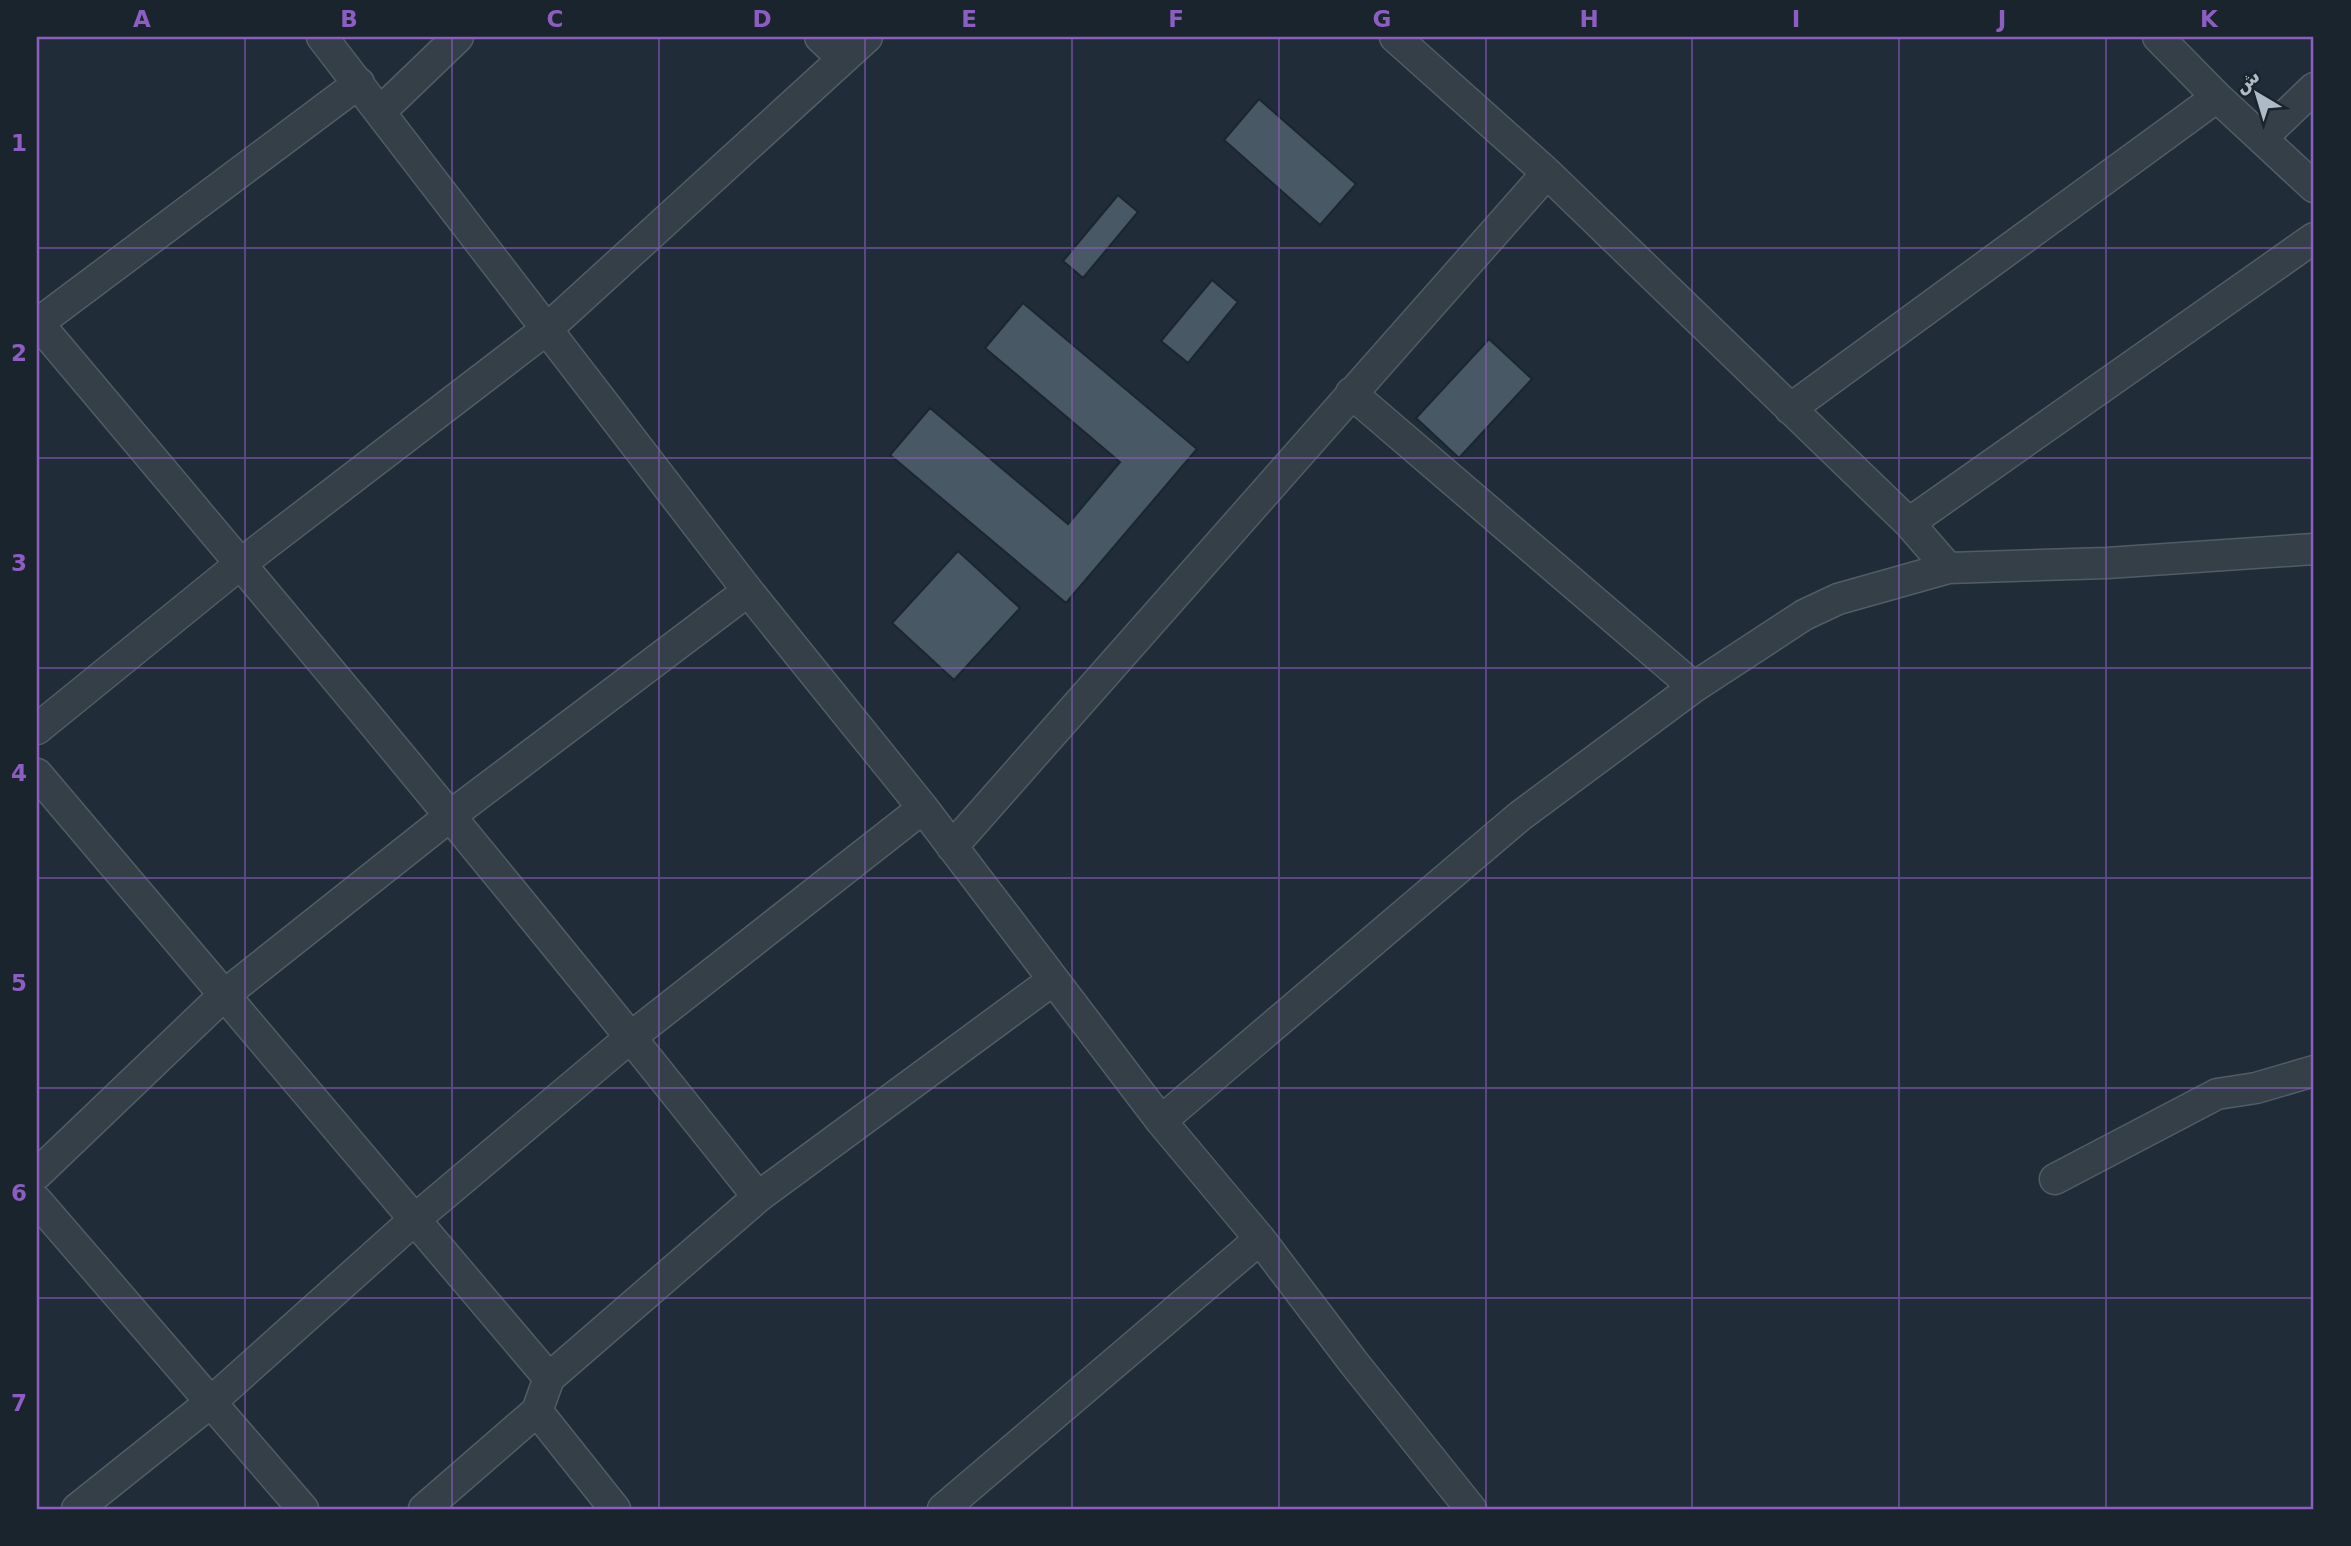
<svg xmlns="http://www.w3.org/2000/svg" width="2351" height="1546" viewBox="0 0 2351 1546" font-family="'DejaVu Sans','Noto Naskh Arabic',sans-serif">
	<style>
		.building { fill: #485864; stroke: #1b262f; stroke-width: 2 }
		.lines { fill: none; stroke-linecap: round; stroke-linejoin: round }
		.minor-casing { stroke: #515d66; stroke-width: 33 }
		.minor { stroke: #343f48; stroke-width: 30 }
		.grid { fill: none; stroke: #8d5ec1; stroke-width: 2; stroke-opacity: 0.55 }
		.neatline { fill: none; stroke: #8d5ec1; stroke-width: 2.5 }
		.grid-label { font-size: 23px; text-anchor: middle; font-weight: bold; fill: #8d5ec1 }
	</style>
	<rect width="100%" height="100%" fill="#202d38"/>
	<!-- building -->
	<path class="building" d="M1259,99L1356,184L1320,225L1224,140Z
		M1118,195L1138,212L1083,278L1063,261Z
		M1212,280L1238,302L1188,363L1161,341Z
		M1023,303L1197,449L1066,603L890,455L930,408L1068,524L1120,462L985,348Z
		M1489,339L1532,379L1459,458L1416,418Z
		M958,551L1020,608L954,680L892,623Z"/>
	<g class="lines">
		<!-- minor casing -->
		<g class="minor-casing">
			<path id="minor" d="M322,37L748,591L923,808L1161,1121L1260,1239L1354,1363L1471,1509
				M820,37L843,59
				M1395,37L1547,173L1909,523L1948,568
				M2158,37L2217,97L2314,187
				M381,111L458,37
				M2262,138L2314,88
				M37,322C281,611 524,901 758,1197
				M37,324L359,83
				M1351,393L1694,687
				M1790,409L2217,97
				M1909,523L2314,238
				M37,729L239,565L547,329L867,37
				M37,774L549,1378
				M952,847L1547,173
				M1161,1121L1520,816L1694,687L1804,615L1838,599L1948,568L2107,563L2314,549
				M37,1174L223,996L450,816L748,591
				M2055,1179L2217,1094L2256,1088L2314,1071
				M37,1201L303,1509
				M537,1411L615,1509
				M77,1509L211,1402L414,1220L631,1037L923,808
				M424,1509L537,1411L549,1378L758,1197L1053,980
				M943,1509L1260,1239"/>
		</g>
		<!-- minor -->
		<use href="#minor" class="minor"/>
	</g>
	<!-- grid -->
	<path class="grid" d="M245,37V1509M452,37V1509M659,37V1509M865,37V1509M1072,37V1509M1279,37V1509M1486,37V1509M1692,37V1509M1899,37V1509M2106,37V1509M37,248H2314M37,458H2314M37,668H2314M37,878H2314M37,1088H2314M37,1298H2314"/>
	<!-- border -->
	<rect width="2351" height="1546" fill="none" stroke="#1a242d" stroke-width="77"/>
	<!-- north arrow -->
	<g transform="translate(2257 94) rotate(322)" stroke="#1a242d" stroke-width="5" paint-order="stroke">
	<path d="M0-5L12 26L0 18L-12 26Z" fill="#aebac5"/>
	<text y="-10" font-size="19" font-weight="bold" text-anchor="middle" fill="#aebac5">ش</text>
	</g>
	<rect x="38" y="38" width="2274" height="1470" class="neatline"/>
	<g class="grid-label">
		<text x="142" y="27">A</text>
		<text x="349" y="27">B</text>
		<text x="555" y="27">C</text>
		<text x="762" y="27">D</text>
		<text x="969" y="27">E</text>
		<text x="1176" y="27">F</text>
		<text x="1382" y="27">G</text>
		<text x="1589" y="27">H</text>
		<text x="1796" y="27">I</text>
		<text x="2002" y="27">J</text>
		<text x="2209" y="27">K</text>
		<text x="19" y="151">1</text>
		<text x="19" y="361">2</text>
		<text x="19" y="571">3</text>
		<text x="19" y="781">4</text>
		<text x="19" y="991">5</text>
		<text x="19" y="1201">6</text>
		<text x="19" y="1411">7</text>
	</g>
</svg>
